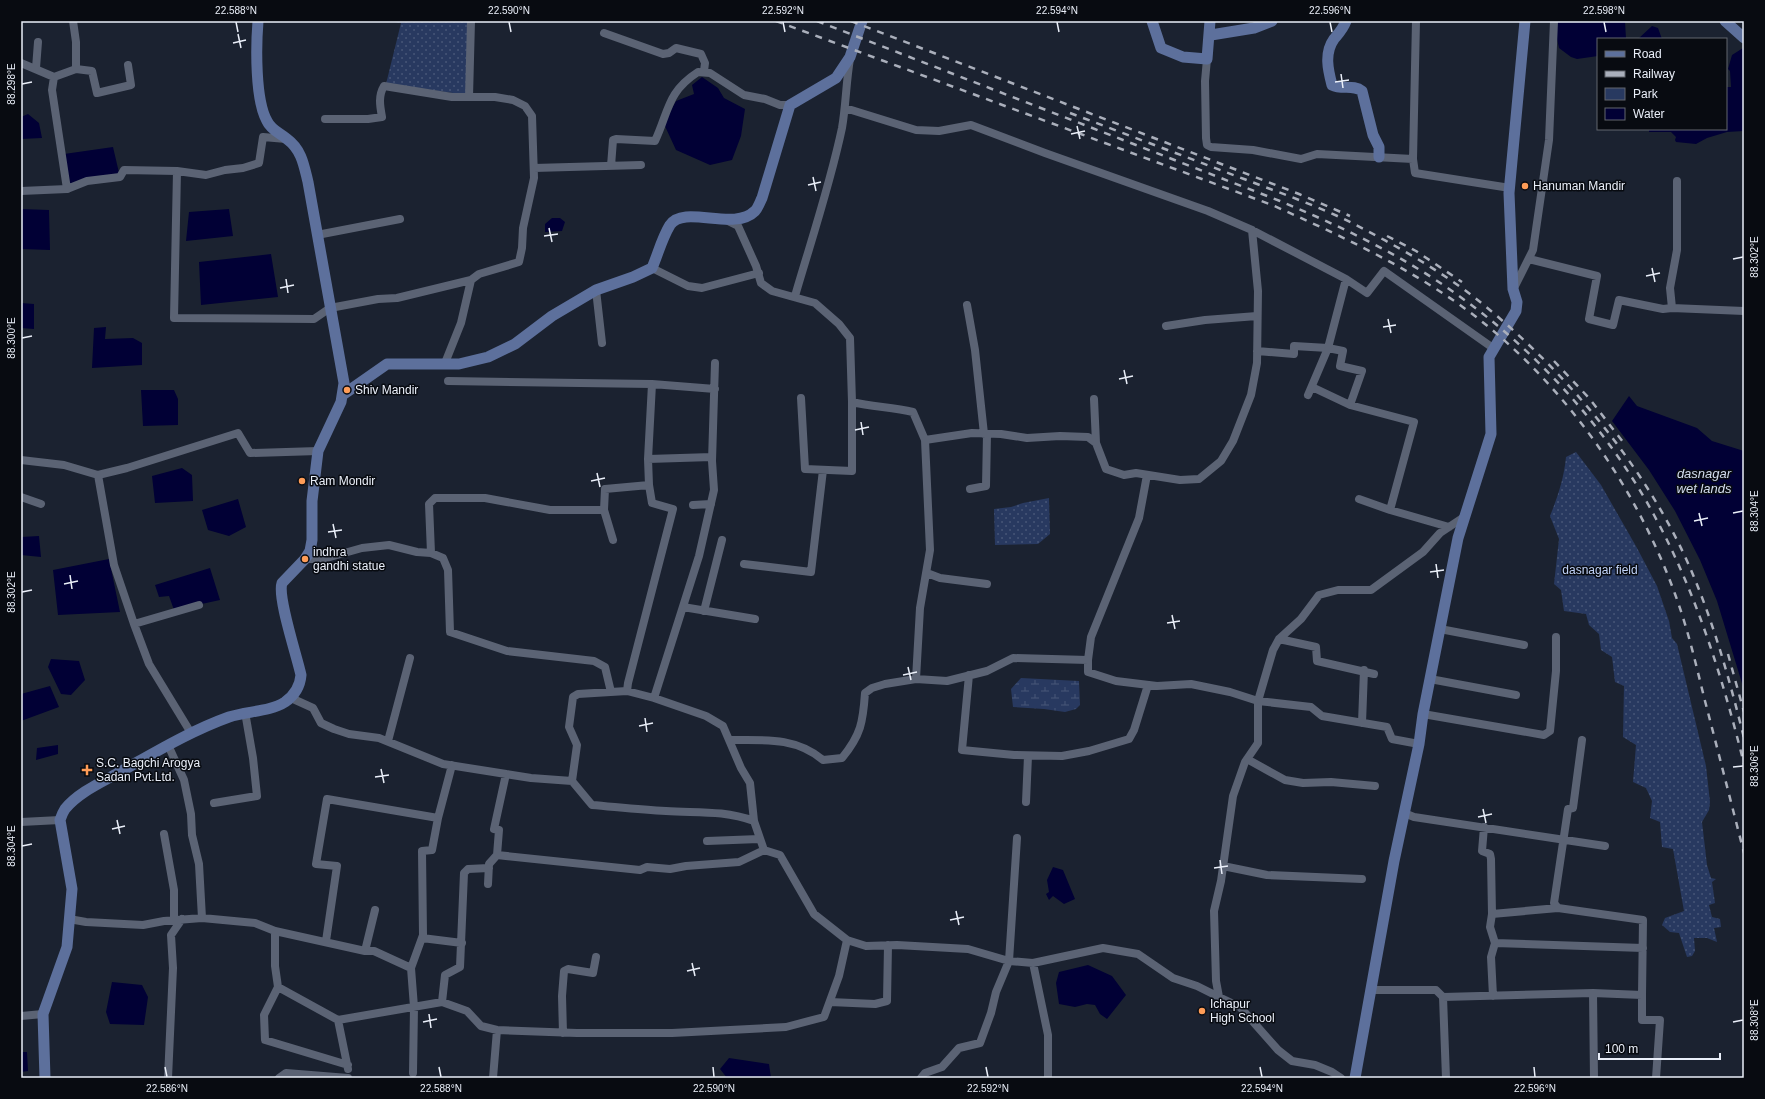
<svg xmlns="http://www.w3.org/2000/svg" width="1765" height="1099" viewBox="0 0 1765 1099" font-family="Arial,sans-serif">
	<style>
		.green { fill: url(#green-dots) }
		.wetland { fill: url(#wetland-marsh) }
		.water { fill: #010035 }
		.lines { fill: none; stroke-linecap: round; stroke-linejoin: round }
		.street { stroke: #5b6374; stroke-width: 8 }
		.secondary { stroke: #5d709c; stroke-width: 11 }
		.rail { stroke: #aaafbb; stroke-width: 2.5; stroke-dasharray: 7 7; stroke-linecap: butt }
		.ticks { fill: none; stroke: #eaeff9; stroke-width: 1.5 }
		.poi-dot { fill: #fe9c57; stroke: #080b11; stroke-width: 1.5 }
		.labels { text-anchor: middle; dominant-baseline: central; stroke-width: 3; stroke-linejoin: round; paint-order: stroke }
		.poi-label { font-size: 12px; fill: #eaeff9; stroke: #080b11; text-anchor: start }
		.park-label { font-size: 12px; fill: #c0d2f7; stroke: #080b11 }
		.water-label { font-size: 13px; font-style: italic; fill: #d2dcee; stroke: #080b11 }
		.neatline { fill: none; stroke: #eaeff9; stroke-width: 1.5 }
		.ticks-label { font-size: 10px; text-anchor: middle; fill: #eaeff9 }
	</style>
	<defs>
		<pattern id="green-dots" width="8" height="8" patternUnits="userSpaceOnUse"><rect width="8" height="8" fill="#283960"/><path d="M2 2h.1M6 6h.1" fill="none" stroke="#475678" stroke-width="1.8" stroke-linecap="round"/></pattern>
		<pattern id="wetland-marsh" width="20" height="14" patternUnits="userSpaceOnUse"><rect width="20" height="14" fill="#283960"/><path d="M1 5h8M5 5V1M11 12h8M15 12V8" fill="none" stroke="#475678"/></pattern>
	</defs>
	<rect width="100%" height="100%" fill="#1b2230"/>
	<!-- green -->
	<path class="green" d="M389,21H471L468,95L386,84L401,23Z
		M1576,452L1601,485L1637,548L1657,586L1669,621L1672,638L1677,644L1706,766L1710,802L1709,810L1702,822L1707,865L1711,878L1716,879L1712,882L1715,903L1709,905L1712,917L1720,919L1721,927L1714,928L1717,942L1707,938H1694L1695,951L1692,956L1687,957L1679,933L1670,932L1662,925L1665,918L1684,911L1673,849L1662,847L1660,822L1650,818L1652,801L1646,788L1633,782L1636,745L1623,737L1624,686L1615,682L1612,657L1601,650L1599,634L1589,625L1586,614L1564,611L1561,590L1554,584L1559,539L1550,516C1558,496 1564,478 1566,457Z
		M1049,498L1050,534L1038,544L995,545L994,509L1011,507L1023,503Z"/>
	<!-- wetland -->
	<path class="wetland" d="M1021,678L1079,681L1080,705L1076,709L1065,712L1044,709L1013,707L1011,689Z"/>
	<!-- water -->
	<path class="water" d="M1557,21H1625L1626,39H1598V56L1577,59L1571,57L1559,48L1557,39Z
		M1652,26L1658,28L1662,39H1638Z
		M1743,48L1744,131L1727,132L1707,138L1696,144L1676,142L1675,140L1676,137L1671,132H1649V129H1726V87H1731L1730,71L1728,69L1732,55Z
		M702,77L718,88L724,98L745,109L741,136L732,160L710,165L676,150L664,124L676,101L694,94L692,85Z
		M28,114L39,123L42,138L21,139V117Z
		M113,147L120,177L87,181L70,191L64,154Z
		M21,209L49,210L50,250L21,249Z
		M229,209L233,236L186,241L189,212Z
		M552,218H560L565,222L562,231L545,232V224Z
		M271,254L278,297L201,305L199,262Z
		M21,303L34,304V329L21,328Z
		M106,327L105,339L133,338L142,343V365L92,368L94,328Z
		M141,390H174L178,399V425L143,426Z
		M1629,396L1637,406L1697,428L1712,441L1744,451V690L1717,601L1700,560L1675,511L1649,470L1612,421Z
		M182,468L192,475L193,501L155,503L152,476Z
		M238,499L246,527L229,536L208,530L202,510Z
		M39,536L41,557L21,555V537Z
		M109,559L120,612L58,615L53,570Z
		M210,568L220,600L174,610L169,596L159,597L155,585Z
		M51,659L79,661L85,680L71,695L61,694L48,667Z
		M50,686L59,707L21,721V694Z
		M58,745V754L36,760L37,748Z
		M1053,867L1063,870L1075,899L1064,904L1053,896L1049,900L1046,894L1049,892L1047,880Z
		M1088,965L1112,976L1126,995L1107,1019L1100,1014L1095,1005L1087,1004L1075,1007L1059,1004L1056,983L1059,972Z
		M112,982L142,985L148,997L144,1025L110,1024L106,1012Z
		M21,1052H27L28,1071L21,1072Z
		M729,1058L769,1064L771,1078H727L720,1069Z"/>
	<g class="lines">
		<!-- street -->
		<path class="street" d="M73,21L76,42V69L92,71L97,93L131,85L128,65
			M1416,21L1413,159L1415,173L1510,188
			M604,33L663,54L669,53L676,48L701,54L705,63L704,71
			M1207,59L1205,81L1206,138L1207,145L1211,147L1253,150L1301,159L1317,154L1413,159
			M21,63L54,77
			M36,68L38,42
			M469,97L471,21
			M845,108L916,130L939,131L971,125L1045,153L1208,211L1252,230L1346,279L1367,293L1384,271L1493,348
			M325,119H368L382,117C380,106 378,96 384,86L452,97H495L513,100L525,106L532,116L534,178L523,228L522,248L519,262L479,274L471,280
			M611,166L613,140L616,139L655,141C669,111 667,92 698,72L710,73L744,95L765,99L780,105H790
			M534,168L641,165
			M177,171L174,318L314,319L330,308L378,299L397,298L471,280L461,323L445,363
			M67,189L52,90L54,77L76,69
			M21,191L67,189L87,181L120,177L124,170L177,171L206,175L225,170L243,168L259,163L263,137L286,139
			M726,220L738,226L756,266L761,283L772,291L815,303L839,324L850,338L852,402C872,407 892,407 913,412L925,440L972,433L1001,434L1027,438L1060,436L1088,437L1096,443L1106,469L1124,475L1136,473L1180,480L1199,479L1221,461L1233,441L1251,395L1257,363L1258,291L1252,230
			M317,235L400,219
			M1529,259L1597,276L1589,319L1613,325L1619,300L1663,309L1672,308L1744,311
			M652,268L688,286L702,288L759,273
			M1514,288L1533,250L1549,140L1554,21
			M596,290L602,343
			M795,296C811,241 830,185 842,128C846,105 846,82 850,59
			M967,305L975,350L984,434
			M1672,308L1670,288L1677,250V181
			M1166,326L1205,320L1257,316
			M1257,351L1294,354V346L1328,348L1343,351L1340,366L1362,371L1350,405
			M715,363L712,461L714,490L699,556L654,698L706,716L723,726L741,768L750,783L754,821
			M448,381L652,384L715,389
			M1312,387L1350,405L1414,422L1390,510
			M1308,395L1328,348L1346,279
			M801,398L805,469L852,471V402
			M1094,399L1096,443
			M648,459L712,457
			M21,460L64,465L98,475L127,468L238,433L250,453L318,451
			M98,475L114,565L134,624L149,664L191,733
			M970,489L986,486L987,434
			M21,497L41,504
			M1359,499L1390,510L1449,527
			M693,505L711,504
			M613,540L604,510L605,489L649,485
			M431,553L429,504L435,498H485L550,510H604
			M305,559H323L362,548L389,545L417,552L431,553L443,558L448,570L450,632L507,651L594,661L605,667L611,692
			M744,564L811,572L823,470
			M927,573L940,578L987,584
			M683,607L755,619
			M704,611L722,540
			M134,624L199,605
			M1440,629L1524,645
			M1279,639L1316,647L1317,661L1374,674
			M1088,660L1091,637L1139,518L1147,475
			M969,675L962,750L1014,755L1062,756L1089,751L1129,739L1134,730L1148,685
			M916,679L920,608L930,550L925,440
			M1430,679L1516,695
			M627,691L628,683L673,509L652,503L649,485L648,459L652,384
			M291,698L313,708L321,723L334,729L349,734L379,738L443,764L531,778L572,781L592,805C616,807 641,810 666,811C698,813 723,810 754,821L764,850L780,855L814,914L847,940L866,946L897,945L968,949L1009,961L1033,963L1103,948L1138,954L1173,978L1197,986L1219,997
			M1423,714L1544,735L1550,731L1556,671V637
			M1362,723L1364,670
			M731,740C764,740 796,737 823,760L842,758C861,735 863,722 865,693L872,688L885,684L916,679L947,681L987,671L1013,658L1088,660V672L1116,681L1157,686L1191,684L1230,692L1258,701L1273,650L1279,639L1301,619L1319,595L1338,590H1371L1423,552L1440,533L1464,517
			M388,741L410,658
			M168,745L184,780L191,814L192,835L199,864L202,918
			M1247,759L1285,780L1303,783L1331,782L1375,786
			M506,774L494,829L499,830L497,855L640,870L647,867L670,869L686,866L739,862L764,850
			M572,781L577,745L569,727L573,697L578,694L627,691L654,698
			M1026,802L1028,756
			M214,803L257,796L253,758L245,712
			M1404,813L1414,817L1605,846
			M21,822L60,820
			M1484,827L1482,851L1490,854L1491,859L1492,914L1490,927L1495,943L1491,957L1493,996
			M164,834L174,890V920
			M707,841L759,839
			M1223,866L1267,875L1362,879
			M488,884L489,864L497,855
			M1558,908L1554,903L1568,809L1573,808L1582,740
			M1492,914L1558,908L1643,920L1642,995
			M69,919L86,922L143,925L164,921L202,918L255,923L275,931L365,951H374L411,968
			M275,931V966L278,987L338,1020L442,1002L467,1011L481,1026L497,1030L577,1033H672L786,1027L824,1017L839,976L847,940
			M422,938L462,943
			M326,941L337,866L316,864L327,799L438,818
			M1495,943L1643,948
			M365,951L375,910
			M1033,963L1048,1035V1078
			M278,987L264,1015L265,1040L348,1065
			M1371,990H1436L1443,997L1446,1078
			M1443,997L1593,993
			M442,1002L445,975L460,967L464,873L468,869L489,868
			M830,1002L875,1004L887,1001L888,945
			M21,1016L43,1014
			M338,1020L348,1069
			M563,1033L562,996L564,971L568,969L593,973L596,957
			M413,1073L414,1007L411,968L423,935L422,851L432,850L438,818L452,765
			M168,1078L173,968L171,935L182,919
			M279,1078L286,1073L348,1078
			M493,1078L497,1030
			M921,1078L925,1073L942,1067L959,1048L980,1043L991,1013L996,992L1009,961L1017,838
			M1341,1078L1332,1072L1315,1065L1292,1061L1278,1050L1240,1007L1219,997L1216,981L1214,911L1221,881L1233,796L1245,762L1258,743V701L1311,707L1322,716L1387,727L1392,739L1419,744
			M1594,1078L1593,993L1642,995V1020H1660L1656,1078"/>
		<!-- secondary -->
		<path class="secondary" d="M1152,21L1161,48L1183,57L1207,59L1210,21
			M1346,21C1343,29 1339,33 1334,39C1324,53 1328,70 1332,85C1342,90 1353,84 1362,91L1373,135L1379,147V157
			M1725,21L1744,38
			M1211,35L1254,28L1272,21
			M344,394L387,364H459L488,357L515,344L552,316L596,290L633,277L652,268C658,254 662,238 670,225C684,204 734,232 755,211C758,208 760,202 762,198L790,105L836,78L850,57L862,21
			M45,1078L43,1014L67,947L72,889L60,820C61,817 63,812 65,809C78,793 100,783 118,773C154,753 190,731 229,717C246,711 270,712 285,702C295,695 300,687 301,675C297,656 277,597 282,583L305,559L310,551L312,540V501L318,451L341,402L344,383L308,182C304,166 302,150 287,139C280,133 271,130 267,121C255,100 256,46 258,21
			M1355,1078L1394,861L1419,744L1423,714L1458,538L1491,434L1489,357L1516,311L1517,302L1513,289L1509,193L1525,21"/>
		<!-- rail -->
		<path class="rail" d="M776,21L1272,205C1337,234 1402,264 1460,305C1558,375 1634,481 1675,594C1688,629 1696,665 1705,701C1718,751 1731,802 1744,853
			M817,21L1280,201C1342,227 1404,256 1459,296C1538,352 1608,430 1654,515C1696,592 1723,679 1744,764
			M851,21L1299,194L1350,216
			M1070,113C1128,135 1186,157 1244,179C1280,193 1318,206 1352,223C1393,244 1434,267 1470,294C1560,364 1646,465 1691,570C1714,624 1730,681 1744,738
			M1387,236L1416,251L1462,282
			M1554,361L1589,398L1623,442
			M1728,654L1744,712"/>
	</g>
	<!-- ticks -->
	<path class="ticks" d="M236,22L238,32M509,22L511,32M783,22L785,32M1057,22L1059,32M1330,22L1332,32M1604,22L1606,32M238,34L241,48M233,43L246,40M1341,74L1343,88M1335,82L1349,80M22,84L32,82M1077,126L1080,139M1071,134L1085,131M813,177L816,191M808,185L821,182M549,228L552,242M544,236L558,234M1733,259L1743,257M1652,268L1655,282M1646,276L1660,273M286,279L288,293M280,288L294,285M1388,319L1391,333M1383,327L1396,325M22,338L32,336M1124,370L1127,384M1119,379L1133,376M861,422L863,435M855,430L869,427M597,473L600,487M591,481L605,478M1699,513L1702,526M1733,513L1743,511M1694,521L1708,518M333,524L336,538M328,532L342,530M1436,564L1438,578M1430,572L1444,570M70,575L72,589M64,584L78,581M22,592L32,590M1172,615L1175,629M1167,623L1180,621M908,667L911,680M903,675L917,672M645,718L647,732M639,726L653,723M1733,767L1743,766M381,769L384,783M375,777L389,775M1483,809L1486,823M1478,817L1492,814M117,820L120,834M112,829L125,826M22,846L32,844M1220,860L1222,874M1214,868L1228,866M956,911L959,925M950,920L964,917M692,963L695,976M687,971L700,968M429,1014L431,1028M423,1022L437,1019M1733,1022L1743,1020M165,1067L167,1077M439,1067L441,1077M713,1067L714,1077M986,1067L988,1077M1260,1067L1262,1077M1534,1067L1535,1077"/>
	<!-- markers -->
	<g class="poi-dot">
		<circle cx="1525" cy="186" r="4"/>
		<circle cx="347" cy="390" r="4"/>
		<circle cx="302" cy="481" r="4"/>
		<circle cx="305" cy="559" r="4"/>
		<path d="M85 764h4v4h4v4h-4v4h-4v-4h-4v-4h4z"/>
		<circle cx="1202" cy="1011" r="4"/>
	</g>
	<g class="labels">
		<!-- poi labels -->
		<g class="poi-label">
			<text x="1533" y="186">Hanuman Mandir</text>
			<text x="355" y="390">Shiv Mandir</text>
			<text x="310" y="481">Ram Mondir</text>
			<text x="313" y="552">indhra<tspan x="313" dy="14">gandhi statue</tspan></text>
			<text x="96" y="763">S.C. Bagchi Arogya<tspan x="96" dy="14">Sadan Pvt.Ltd.</tspan></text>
			<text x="1210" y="1004">Ichapur<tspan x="1210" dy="14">High School</tspan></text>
		</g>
		<!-- park labels -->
		<g class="park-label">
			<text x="1600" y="570">dasnagar field</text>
		</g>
		<!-- water labels -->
		<g class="water-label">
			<text x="1704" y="473">dasnagar<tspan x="1704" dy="15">wet lands</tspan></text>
		</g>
	</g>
	<!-- border -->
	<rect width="1765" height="1099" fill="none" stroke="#080b11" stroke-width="44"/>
	<!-- legend -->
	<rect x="1597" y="38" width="130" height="92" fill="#080b11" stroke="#62666e"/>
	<rect x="1605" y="51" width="20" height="6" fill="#5d709c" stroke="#62666e"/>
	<text x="1633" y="58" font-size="12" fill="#eaeff9">Road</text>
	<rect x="1605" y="71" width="20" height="6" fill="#aaafbb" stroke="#62666e"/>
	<text x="1633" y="78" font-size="12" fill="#eaeff9">Railway</text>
	<rect x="1605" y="88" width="20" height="12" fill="#283960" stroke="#62666e"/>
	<text x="1633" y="98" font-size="12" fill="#eaeff9">Park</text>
	<rect x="1605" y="108" width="20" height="12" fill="#010035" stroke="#62666e"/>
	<text x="1633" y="118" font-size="12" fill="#eaeff9">Water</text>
	<!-- scale -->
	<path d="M1599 1053v6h121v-6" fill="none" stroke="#eaeff9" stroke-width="2"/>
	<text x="1605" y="1053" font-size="12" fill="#eaeff9" stroke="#080b11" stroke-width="3" paint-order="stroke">100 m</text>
	<rect x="22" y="22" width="1721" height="1055" class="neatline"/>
	<g class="ticks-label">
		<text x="236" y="14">22.588°N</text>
		<text x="509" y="14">22.590°N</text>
		<text x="783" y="14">22.592°N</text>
		<text x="1057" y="14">22.594°N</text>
		<text x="1330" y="14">22.596°N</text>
		<text x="1604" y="14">22.598°N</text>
		<text transform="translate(11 84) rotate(-90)" y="4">88.298°E</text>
		<text transform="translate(1754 257) rotate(-90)" y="4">88.302°E</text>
		<text transform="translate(11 338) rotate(-90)" y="4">88.300°E</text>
		<text transform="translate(1754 511) rotate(-90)" y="4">88.304°E</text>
		<text transform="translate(11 592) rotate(-90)" y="4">88.302°E</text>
		<text transform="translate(1754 766) rotate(-90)" y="4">88.306°E</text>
		<text transform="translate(11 846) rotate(-90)" y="4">88.304°E</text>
		<text transform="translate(1754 1020) rotate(-90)" y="4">88.308°E</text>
		<text x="167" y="1092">22.586°N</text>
		<text x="441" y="1092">22.588°N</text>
		<text x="714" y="1092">22.590°N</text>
		<text x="988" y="1092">22.592°N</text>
		<text x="1262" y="1092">22.594°N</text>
		<text x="1535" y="1092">22.596°N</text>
	</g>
</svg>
